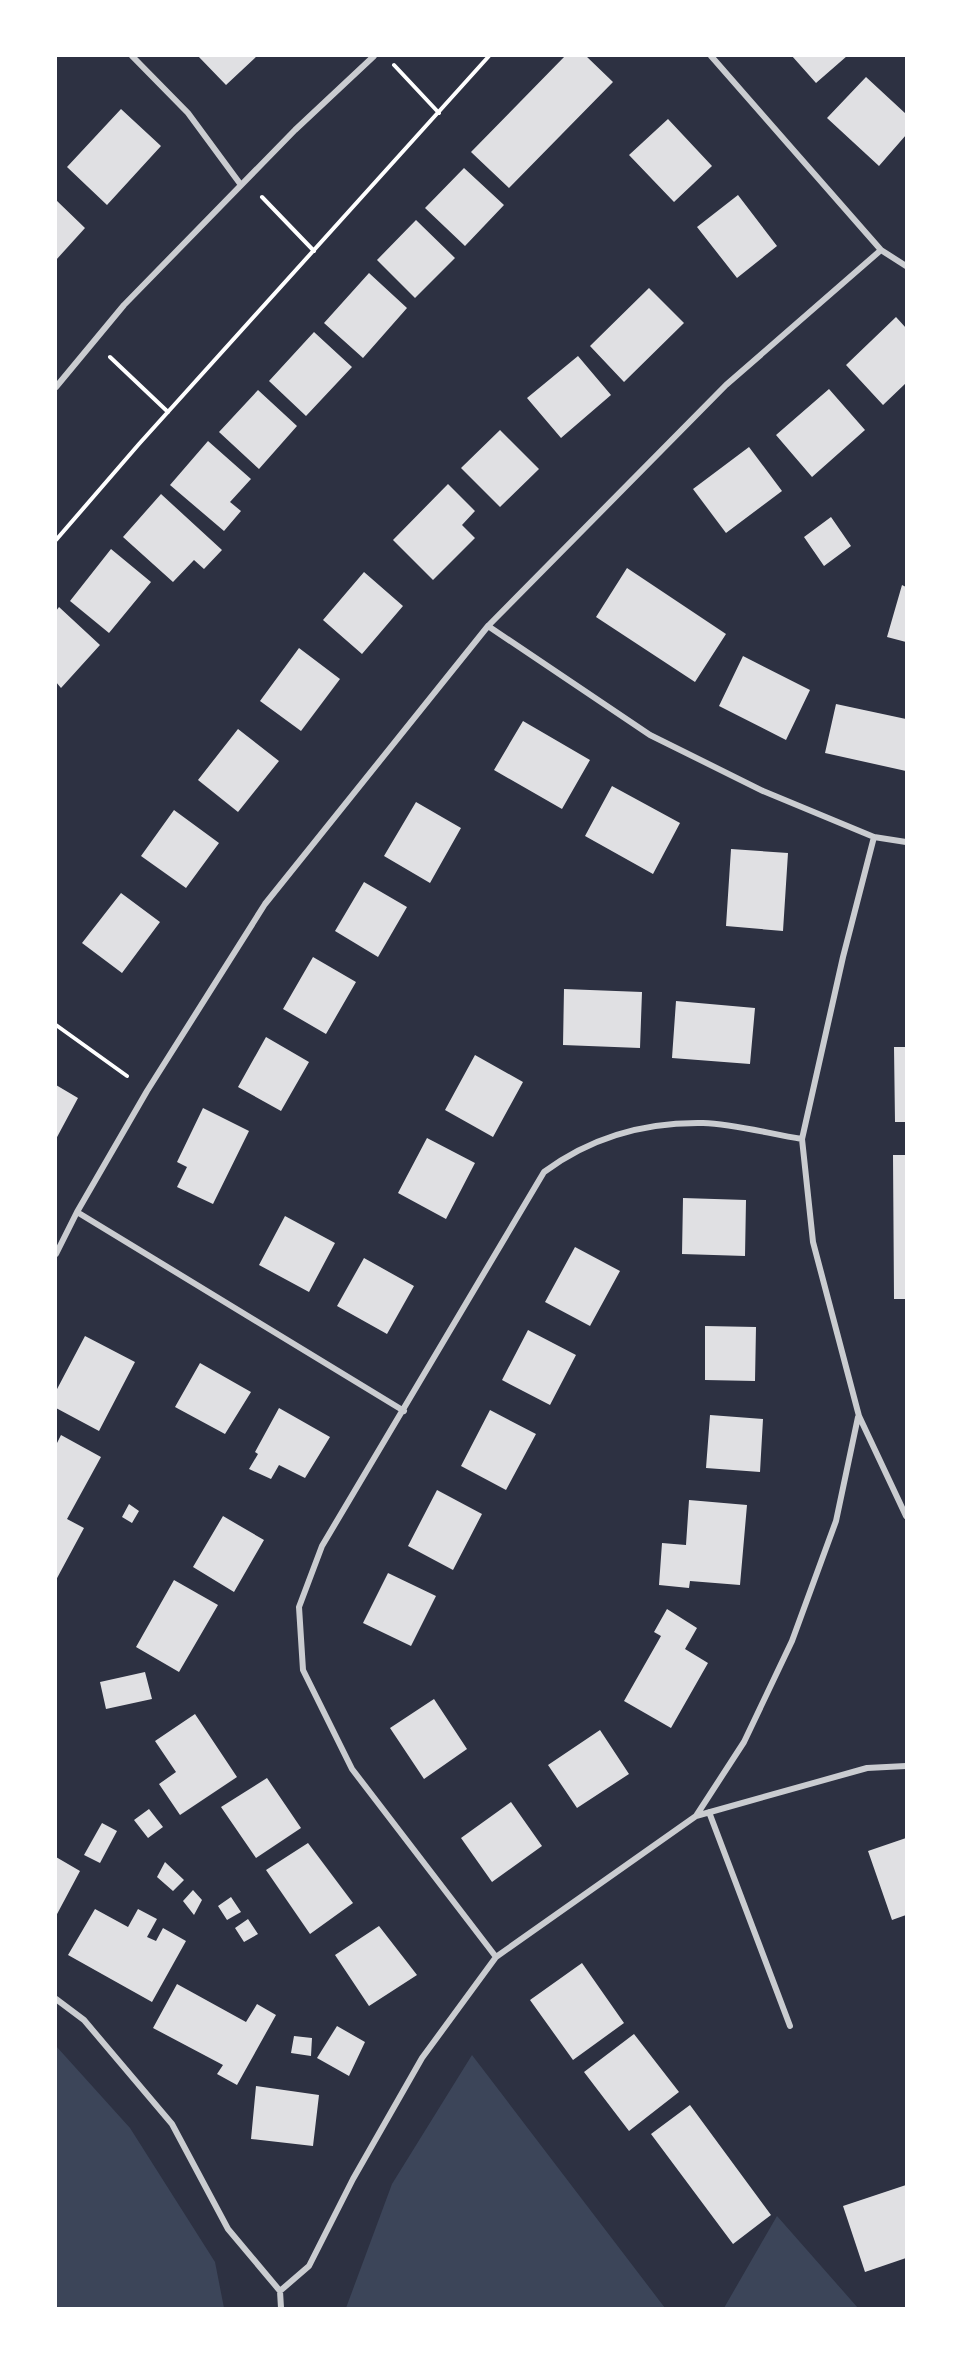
<svg xmlns="http://www.w3.org/2000/svg" width="962" height="2364" viewBox="0 0 962 2364" font-family="Signika,sans-serif">
	<style>
		.green { fill: #3c4559 }
		.building { fill: #e0e0e3 }
		.lines { fill: none; stroke-linecap: round; stroke-linejoin: round }
		.path { stroke: #fff; stroke-width: 4 }
		.minor { stroke: #caccd0; stroke-width: 6 }
	</style>
	<rect width="100%" height="100%" fill="#2d3142"/>
	<!-- green -->
	<path class="green" d="M56,2046L130,2128L215,2262L224,2308H56Z
		M472,2055L665,2308H346L392,2184Z
		M777,2216L858,2308H724Z"/>
	<!-- building -->
	<path class="building" d="M198,56H257L226,85Z
		M565,56H586L613,82L509,188L471,152Z
		M792,56H847L816,83Z
		M866,77L906,114V135L879,166L827,118Z
		M121,109L161,146L107,205L67,167Z
		M668,119L712,166L674,202L629,155Z
		M464,168L504,205L465,246L425,208Z
		M738,195L777,246L737,278L697,227Z
		M56,200L85,228L56,260Z
		M416,220L455,258L415,298L377,260Z
		M369,273L407,308L363,358L324,323Z
		M649,288L684,323L624,382L590,346Z
		M896,317L906,328V383L883,405L846,365Z
		M314,332L352,367L306,416L269,381Z
		M578,356L611,395L561,438L527,398Z
		M829,389L865,430L812,477L776,435Z
		M258,390L297,426L259,469L219,432Z
		M500,430L539,469L500,507L461,468Z
		M208,441L251,479L230,502L241,511L224,531L170,485Z
		M749,447L782,491L726,533L693,489Z
		M448,484L475,511L462,525L475,538L433,580L393,540Z
		M161,494L222,550L204,569L194,560L173,582L123,537Z
		M831,517L851,546L824,566L804,537Z
		M111,549L151,582L109,633L70,601Z
		M627,568L726,634L695,682L596,617Z
		M364,572L403,606L362,654L323,620Z
		M902,585L906,587V642L887,637Z
		M59,607L100,645L61,688L56,682V611Z
		M299,648L340,679L301,731L260,701Z
		M743,656L810,690L786,740L719,706Z
		M836,704L906,719V771L825,753Z
		M523,721L590,760L562,809L494,770Z
		M238,729L279,761L238,812L198,780Z
		M612,786L680,823L653,874L585,836Z
		M416,802L461,828L430,883L384,856Z
		M174,810L219,843L186,888L141,856Z
		M731,849L788,853L783,931L726,926Z
		M364,882L407,907L378,957L335,931Z
		M121,893L160,922L122,973L82,943Z
		M313,957L356,982L326,1034L283,1009Z
		M564,989L642,992L640,1048L563,1045Z
		M676,1001L755,1008L750,1064L672,1058Z
		M266,1037L309,1062L281,1111L238,1087Z
		M894,1047H906V1122H895Z
		M475,1055L523,1082L493,1137L445,1110Z
		M56,1085L78,1098L56,1139Z
		M203,1108L249,1131L213,1204L177,1187L187,1167L177,1162Z
		M427,1138L475,1163L446,1219L398,1193Z
		M893,1155H906V1299H894Z
		M683,1198L746,1200L745,1256L682,1254Z
		M285,1216L335,1243L309,1292L259,1265Z
		M575,1247L620,1271L590,1326L545,1302Z
		M364,1258L414,1286L387,1334L337,1306Z
		M705,1326L756,1327L755,1381L705,1380Z
		M528,1330L576,1355L550,1405L502,1380Z
		M85,1336L135,1362L99,1431L56,1408V1391Z
		M200,1363L251,1392L225,1434L175,1407Z
		M279,1408L330,1437L305,1478L279,1465L271,1479L249,1469L258,1454L255,1452Z
		M490,1410L536,1434L506,1490L461,1466Z
		M710,1415L763,1419L760,1472L706,1468Z
		M61,1435L101,1457L67,1519L84,1528L56,1580V1445Z
		M437,1490L482,1514L453,1570L408,1546Z
		M689,1500L747,1505L740,1585L690,1581L689,1588L659,1585L662,1543L686,1545Z
		M129,1504L139,1511L132,1523L122,1517Z
		M223,1516L264,1540L234,1592L193,1567Z
		M388,1573L436,1596L411,1646L363,1623Z
		M174,1580L218,1605L179,1672L136,1647Z
		M667,1609L697,1628L685,1649L708,1663L671,1728L624,1701L661,1636L654,1632Z
		M145,1672L152,1699L106,1709L100,1682Z
		M434,1699L467,1749L424,1779L390,1728Z
		M195,1714L237,1777L180,1815L159,1784L176,1772L155,1741Z
		M600,1730L629,1774L577,1808L548,1765Z
		M267,1778L301,1828L256,1858L221,1807Z
		M511,1802L542,1846L492,1882L461,1838Z
		M149,1809L163,1827L148,1838L134,1820Z
		M102,1823L117,1831L100,1863L84,1855Z
		M906,1838V1915L892,1920L868,1851Z
		M308,1843L353,1903L310,1934L266,1870Z
		M56,1857L80,1871L56,1916Z
		M165,1862L184,1880L173,1891L157,1877Z
		M193,1890L202,1900L194,1915L183,1901Z
		M231,1897L241,1912L227,1920L218,1906Z
		M95,1909L128,1927L138,1909L157,1919L147,1937L156,1941L163,1928L186,1941L152,2002L68,1955Z
		M248,1919L258,1934L244,1942L235,1928Z
		M379,1926L417,1975L369,2006L335,1955Z
		M582,1963L624,2023L573,2060L530,2000Z
		M177,1984L246,2022L257,2004L276,2015L237,2085L217,2074L223,2065L153,2028Z
		M337,2026L365,2042L349,2076L317,2058Z
		M634,2034L679,2092L629,2131L584,2072Z
		M294,2036L312,2038L311,2056L291,2053Z
		M256,2086L319,2095L313,2146L251,2139Z
		M690,2105L771,2215L733,2244L651,2134Z
		M906,2185V2258L865,2272L843,2206Z"/>
	<g class="lines">
		<!-- path -->
		<path class="path" d="M394,65L439,113
			M262,197L314,251
			M110,357L168,412
			M56,540L139,444L489,56
			M56,1025L127,1076"/>
		<!-- minor -->
		<path class="minor" d="M132,56L188,113L241,185
			M711,56L881,250L906,266
			M56,387L124,305L295,130L374,56
			M488,626L650,735L763,791L874,837L906,842
			M874,837L843,957L802,1139L813,1242L859,1416L906,1516
			M77,1212L404,1411
			M56,1254L77,1212L147,1091L265,904L488,626L726,385L881,250
			M709,1812L790,2026
			M696,1816L744,1742L792,1641L836,1521L858,1417
			M496,1957L352,1769L303,1670L299,1607L322,1546L544,1172C591,1137 645,1122 703,1123C735,1124 770,1134 802,1139
			M56,1999L84,2020L172,2124L228,2229L280,2291L281,2308
			M280,2291L309,2266L353,2179L422,2058L496,1957L696,1816L867,1768L906,1766"/>
	</g>
	<!-- border -->
	<rect width="962" height="2364" fill="none" stroke="#ffffff" stroke-width="114"/>
</svg>
